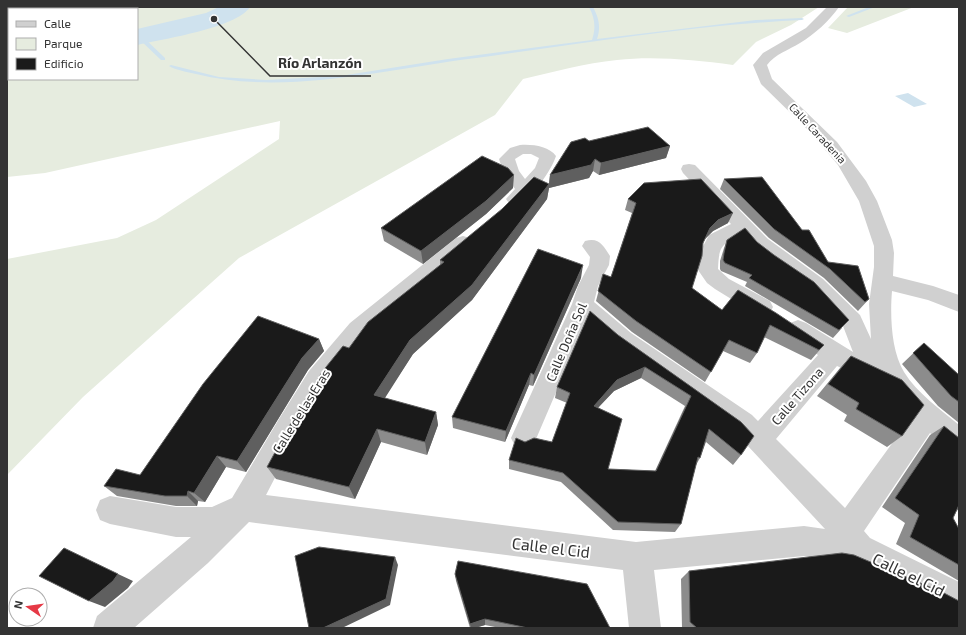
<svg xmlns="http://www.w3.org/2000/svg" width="966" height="635" viewBox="0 0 966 635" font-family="'Exo 2',sans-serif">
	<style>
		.green { fill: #e6ecdf; fill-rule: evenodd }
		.water { fill: #cfe2ee }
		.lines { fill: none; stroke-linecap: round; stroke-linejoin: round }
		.stream { fill: #cfe2ee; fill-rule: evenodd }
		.river { fill: #cfe2ee; fill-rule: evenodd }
		.minor { fill: #d0d0d0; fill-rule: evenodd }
		.wall { fill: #8c8c8c; fill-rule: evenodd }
		.shaded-wall { fill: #5f5f5f }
		.building { fill: #1a1a1a; stroke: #5f5f5f; fill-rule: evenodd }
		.labels { text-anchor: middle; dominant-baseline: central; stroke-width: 4; stroke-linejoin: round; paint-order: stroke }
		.far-street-label { font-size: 11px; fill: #333; stroke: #fff }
		.street-label { font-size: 13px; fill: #333; stroke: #fff }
		.near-street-label { font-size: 16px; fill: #333; stroke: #fff }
		.leader { fill: none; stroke: #333; stroke-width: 1.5 }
		.callout-dot { fill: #333; stroke: #fff; stroke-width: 1.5 }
		.callout-label { font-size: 14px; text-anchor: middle; font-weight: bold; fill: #333; stroke: #fff; stroke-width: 4; stroke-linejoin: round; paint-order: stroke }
	</style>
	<rect width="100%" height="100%" fill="#fff"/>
	<!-- green -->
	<path class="green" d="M7,7H819L791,25L756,42L733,65C694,60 656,56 617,60C585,63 554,72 523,79L495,115L239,258L83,397L7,475V259L117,238L156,220L279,139L280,121L45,173L7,177ZM9,9H137V79H9Z
		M848,7H914L847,33L828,28Z"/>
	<!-- water -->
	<path class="water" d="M908,93L927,104L914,107L895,96Z"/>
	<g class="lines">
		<!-- stream -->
		<path class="stream" d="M589,7H593C599,18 601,27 597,39L756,20L802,18L804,19L802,20C693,25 585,43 476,58C387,69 285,96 196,74C187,72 176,70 169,66L171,65L219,77L266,80L340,76L448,59L592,40C596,28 595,18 589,7Z
			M869,7H875L849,17L846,16Z
			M138,36H142L165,58V60H161L138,38Z"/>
		<!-- river -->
		<path class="river" d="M219,7H250C236,28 163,39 137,45V29L206,13Z
			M7,45H9V62H7Z"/>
		<!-- minor -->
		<path class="minor" d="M827,7H839C829,21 815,34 800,43C789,50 775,54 767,65L772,79L837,142L866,181L877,201L892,240L894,253L893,276L933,286L959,295V312L928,300L892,291C890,315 891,351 904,372C917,393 940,409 959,425V453L950,450L930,433L864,531L870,538L959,582V615L856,564L804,556L654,570L661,628H629L623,570L249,522L208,563L134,628H93L97,616L191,537H176L110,524L100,520L96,510L100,500L110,496L176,507H212L232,498L279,419L309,371L350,323L456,238L463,236L470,238L473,243L470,248L366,335L327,385L297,435L266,495L636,542L804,526L825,529L734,431L615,345L587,320L533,446L524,450L515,446L511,438L572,304L578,286L589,265L590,257L582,246L585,241C599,237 603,245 610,256L609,265L598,286L594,302L631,333L752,415L758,421L818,355L790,335L787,329L790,323L798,320L806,323L853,352L843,326L809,289L770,262L754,249L741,234C721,245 719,246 718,269L729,279L770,301L773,307L770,313L762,315L754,313L715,289L707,283L698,270L699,254L709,235L731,224L683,173L681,169L683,165L689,164L695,165L768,239L823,279L860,315L871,339L869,304L874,267V246L859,201L838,165L810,132L761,84L753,65L763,53L806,28ZM837,366C846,370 867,384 876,382L890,391L912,416L845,508L776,439Z
			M520,145C532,144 549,146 556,156C552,169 533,197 521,203C517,205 513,204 509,203L506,199L515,189L503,171L499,159L510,148ZM523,154H531L539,158L535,168L525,179L519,171L515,159Z"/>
	</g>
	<!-- wall -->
	<path class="wall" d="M589,141L670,146L666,158L599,175L593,171L589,178L549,188L547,199L472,300L413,354L384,398L436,412L438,425L427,455L381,442L355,499L276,479L267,467L349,348L440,265V260L549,184L550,175Z
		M724,179L802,230L828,262L869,299L858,311L824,278L769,238L720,189Z
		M513,188L486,214L423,264L384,241L381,228Z
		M628,199L728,223L713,231L705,239L703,243L692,288L722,310L738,290L824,345L811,360L764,337L757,353L750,363L723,351L705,382L632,332L596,301L603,274L611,277L632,213L625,210Z
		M727,240L757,242L842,328L833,338L745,286L747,282L721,271L720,269V261L724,248Z
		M581,278L533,386L529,385L505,442L453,428L452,417Z
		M618,335L741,422V455L733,465L706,442L700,458L696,465L681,524L675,532L613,530L561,482L509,469V460L525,442H552L567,403L555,398L557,387ZM641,378L685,406L655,471L608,469L598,408L614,391Z
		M319,339L324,351L308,370L246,472L226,467L205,502L198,501L197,506H176L117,496L104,486L140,475Z
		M924,343L959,375V423L938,406L902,364Z
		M851,356L902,436L887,447L844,421L847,415L817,396L840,368Z
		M944,426L959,438V511L957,510L953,518L959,529V581L896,544L905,523L882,507L930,435Z
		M689,571L959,628H682L681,579Z
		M455,574L610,628H500L485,625L475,628H470L456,581Z"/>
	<!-- shaded-wall -->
	<path class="shaded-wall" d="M670,146L666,158L599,175L601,163Z
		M595,159L593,171L589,178L549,188L547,199L472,300L413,354L378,409L374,395L410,340L549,184L550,175Z
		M514,175L513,188L486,214L423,264L421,251Z
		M733,213L728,223L713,231L705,239L710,228L718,220Z
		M583,265L581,278L533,386L534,375Z
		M319,339L324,351L308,370L246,472L237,461L302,358Z
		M645,367L641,378L614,391L590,416L594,406L617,380Z
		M531,373L529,385L505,442L506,431Z
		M436,412L438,425L427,455L425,442Z
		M377,429L381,442L355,499L349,487Z
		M217,456L226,467L205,502L194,493Z
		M188,491L198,501L197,506L187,496Z
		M395,557L398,565L390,605L342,628H323Z
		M118,574L133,581L128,588L105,607L89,601Z
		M485,619V625L475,628H471L470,624Z"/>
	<!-- building -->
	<path class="building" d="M648,127L670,146L601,163L595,159L591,165L550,175L571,142L585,138L589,141Z
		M482,156L508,168L514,175L486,201L421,251L381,228Z
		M534,177L549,184L472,285L410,340L374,395L436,412L425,442L377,429L349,487L267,467L291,423L322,372L343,346L349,348L368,322L444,262L440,260L502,209Z
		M762,177L802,230H809L828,262L858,266L869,299L865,302L830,269L774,229L724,179Z
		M701,179L733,213L718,220L710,228L703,243L702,256L692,288L722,310L738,290L776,313L824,345L819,350L770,325L757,353L729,340L711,372L636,321L598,291L603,274L611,277L636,203L628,199L644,183Z
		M745,228L757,242L774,255L814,282L849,320L839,330L749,278L752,275L725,263L723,260L724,253L727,240Z
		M538,249L583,265L534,375L531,373L506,431L452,417Z
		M590,311L618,335L741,422L754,436L741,455L709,429L700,458L698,457L681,524L618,522L563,473L509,460L516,438L525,442L534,438L552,442L570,393L557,387ZM645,367L691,396L656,471L608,469L622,419L594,406L617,380Z
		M258,316L319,339L302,358L237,461L217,456L194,493L188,491L187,496H165L104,486L116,469L140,475L203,384Z
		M924,343L959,375V402L951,396L913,353Z
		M851,356L902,380L924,405L902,436L856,409L859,403L828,384Z
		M944,426L959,438V505L953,518L959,529V565L910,537L919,515L895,498Z
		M319,547L395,557L386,599L323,628H309L295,556Z
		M64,548L118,574L113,581L89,601L39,576Z
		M842,553L854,555L944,593L959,601V628H697L690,622L689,571Z
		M458,561L587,584L610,628H528L485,619L470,624L455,574Z"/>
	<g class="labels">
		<!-- far-street labels -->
		<g class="far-street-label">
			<text transform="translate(818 133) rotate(47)">Calle Caradenia</text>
		</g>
		<!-- street labels -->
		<g class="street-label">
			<text transform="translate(566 342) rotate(-67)">Calle Doña Sol</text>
			<text transform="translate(797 396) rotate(-49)">Calle Tizona</text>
			<text transform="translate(301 411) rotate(-58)">Calle de las Eras</text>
		</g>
		<!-- near-street labels -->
		<g class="near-street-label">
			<text transform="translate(551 547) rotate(7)">Calle el Cid</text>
			<text transform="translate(909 574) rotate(26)">Calle el Cid</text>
		</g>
	</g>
	<!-- callouts -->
	<path class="leader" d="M214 19L270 76H371"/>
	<circle class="callout-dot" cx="214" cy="19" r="4"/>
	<g class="callout-label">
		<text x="320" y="68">Río Arlanzón</text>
	</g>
	<!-- border -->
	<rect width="966" height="635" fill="none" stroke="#333333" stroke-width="16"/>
	<!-- legend -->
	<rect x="8" y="8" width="130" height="72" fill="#ffffff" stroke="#adadad"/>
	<rect x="16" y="21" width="20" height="6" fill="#d0d0d0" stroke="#adadad"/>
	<text x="44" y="28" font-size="12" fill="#333333">Calle</text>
	<rect x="16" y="38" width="20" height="12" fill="#e6ecdf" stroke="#adadad"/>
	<text x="44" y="48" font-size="12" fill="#333333">Parque</text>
	<rect x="16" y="58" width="20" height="12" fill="#1a1a1a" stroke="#adadad"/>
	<text x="44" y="68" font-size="12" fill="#333333">Edificio</text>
	<!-- north arrow -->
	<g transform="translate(28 607) rotate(283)"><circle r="19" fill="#ffffff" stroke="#adadad"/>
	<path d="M0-3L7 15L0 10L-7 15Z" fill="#e63946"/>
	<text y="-6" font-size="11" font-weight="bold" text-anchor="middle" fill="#333333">N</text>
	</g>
</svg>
